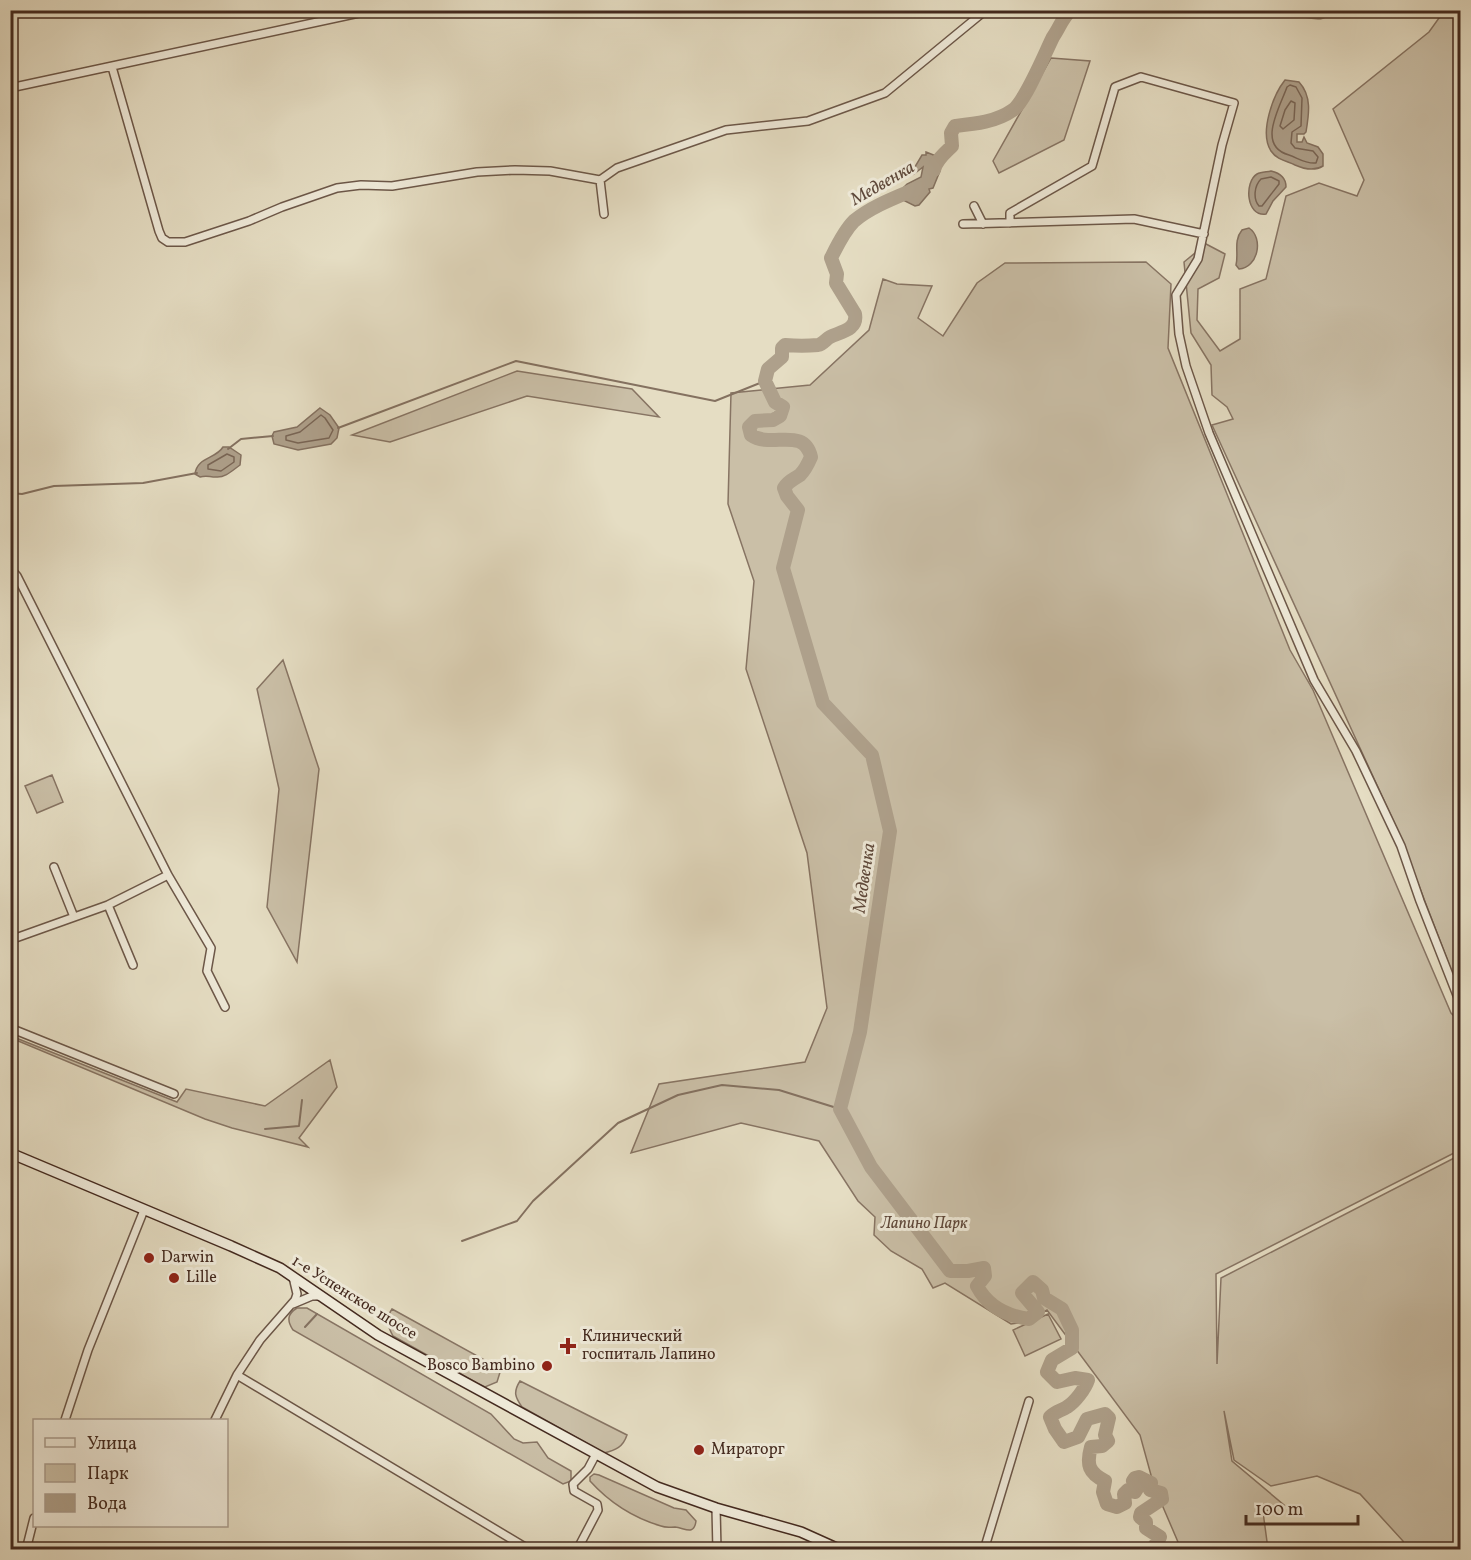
<svg xmlns="http://www.w3.org/2000/svg" width="1471" height="1560" viewBox="0 0 1471 1560" font-family="Vollkorn,serif">
	<style>
		.green { fill: #cabfa7; stroke: #877463; stroke-width: 1.5 }
		.water { fill: #aea08b; stroke: #847160; stroke-width: 1.5 }
		.lines { fill: none; stroke-linecap: round; stroke-linejoin: round }
		.shore { stroke: #796555; stroke-width: 1.5 }
		.stream { stroke: #847160; stroke-width: 2 }
		.river { stroke: #aea08b; stroke-width: 14 }
		.minor-casing { stroke: #6c5748; stroke-width: 10 }
		.secondary-casing { stroke: #442a1f; stroke-width: 12 }
		.minor { stroke: #eee9d8; stroke-width: 7 }
		.secondary { stroke: #eee9d8; stroke-width: 9 }
		.poi-dot { fill: #8f2418; stroke: #eee9d8; stroke-width: 2 }
		.labels { text-anchor: middle; dominant-baseline: central; stroke-width: 6; stroke-linejoin: round; paint-order: stroke }
		.park-label { font-size: 16px; font-style: italic; fill: #5f483a; stroke: #eee9d8 }
		.poi-label { font-size: 16px; fill: #442a1f; stroke: #eee9d8; text-anchor: start }
		.street-label { font-size: 16px; fill: #442a1f; stroke: #eee9d8 }
		.water-label { font-size: 18px; font-style: italic; fill: #5e483a; stroke: #eee9d8 }
	</style>
	<rect width="100%" height="100%" fill="#e5ddc3"/>
	<filter id="stains"><feTurbulence type="fractalNoise" baseFrequency=".00333" numOctaves="4"/><feColorMatrix values="0 0 0 0 .2 0 0 0 0 .09 0 0 0 0 .02 0 0 0 .5 -.17"/></filter>
	<radialGradient id="worn" r=".72"><stop offset=".6" stop-color="#630" stop-opacity="0"/><stop offset="1" stop-color="#630" stop-opacity=".3"/></radialGradient>
	<!-- green -->
	<path class="green" d="M1444,11H1460V993L1398,831L1212,425L1233,419L1227,407L1212,395L1211,365L1191,333L1184,262L1206,244L1225,254L1219,278L1198,289L1197,320L1220,351L1240,339V289L1266,279L1286,196L1319,183L1357,196L1364,180L1333,109L1429,32Z
		M1051,58L1090,61L1064,140L999,173L993,161Z
		M1146,262L1171,284L1168,348L1290,650L1313,690L1451,1013L1460,1022V1150L1216,1274L1217,1364L1221,1278L1460,1155V1549H1405L1403,1541L1360,1494L1317,1476L1271,1486L1234,1460L1224,1411L1232,1461L1284,1505L1263,1512L1268,1549H1181L1154,1486L1140,1435L1047,1310L1026,1322L1011,1324L945,1283L933,1288L922,1269L891,1251L874,1235L875,1217L858,1201L819,1141L741,1123L631,1153L659,1084L805,1062L827,1008L807,853L746,669L754,581L728,504L731,393L810,385L869,330L883,279L897,284L932,286L918,318L943,336L977,283L1005,263Z
		M517,371L632,389L659,417L527,396L390,442L352,435Z
		M283,660L319,769L297,962L267,907L279,789L257,689Z
		M52,775L63,802L37,813L25,786Z
		M11,1036L177,1102L186,1089L265,1106L330,1060L337,1087L299,1138L308,1147L232,1128L205,1119L11,1038Z
		M297,1308H307L491,1414L514,1439L523,1443L537,1442L548,1458L571,1471V1481L563,1484L293,1330C287,1321 287,1314 297,1308Z
		M392,1309L501,1369L497,1382L485,1387L477,1383L393,1336C388,1327 385,1319 392,1309Z
		M1048,1314L1061,1339L1025,1356L1013,1330Z
		M520,1381L627,1435C623,1447 616,1450 604,1453L522,1407C515,1397 513,1392 520,1381Z
		M594,1474L599,1475L674,1508L686,1510L696,1521C694,1536 685,1528 675,1527C670,1527 666,1528 661,1526C634,1518 609,1502 590,1481V1477Z"/>
	<!-- water -->
	<path class="water" d="M1285,80L1299,82C1312,96 1309,114 1306,132L1304,134H1297V142H1302L1304,137L1307,143L1318,147L1323,154V166C1315,171 1304,169 1295,165C1287,161 1277,160 1271,151C1259,133 1273,95 1285,80Z
		M926,152L936,156L942,155L939,162L940,171L933,188L929,189L930,192L919,205L915,206L903,200L902,189L907,184L921,177L923,167L914,174L913,170L922,155H926Z
		M1271,171C1280,173 1286,178 1286,187L1273,201L1266,214C1246,217 1244,182 1257,174C1261,172 1267,172 1271,171Z
		M1249,228C1264,238 1258,268 1239,269L1236,265C1239,253 1233,241 1242,230Z
		M320,408L330,415L339,428L337,438L331,444L298,450L274,444L272,436L274,432L297,427Z
		M223,447H229L241,455L240,465C233,470 225,478 216,477C209,477 207,475 200,477L195,474C197,457 216,459 223,447Z"/>
	<g class="lines">
		<!-- shore -->
		<path class="shore" d="M1290,85L1296,87L1302,98L1301,126L1292,132L1291,143L1295,148L1313,151L1318,157L1316,163C1305,164 1298,158 1289,155C1256,146 1280,107 1287,87Z
			M1291,101L1295,103L1294,120L1283,129L1280,126L1285,110Z
			M1271,177L1279,181V184L1262,206H1259C1253,199 1254,186 1261,179Z
			M321,415L325,418L333,430L329,438L298,443L286,440V436L300,432Z
			M227,454L234,457V462L221,471L208,469V465Z"/>
		<!-- stream -->
		<path class="stream" d="M338,428L516,361L715,401L765,381
			M228,449L241,439L273,436
			M10,493L22,494L54,486L143,483L197,473
			M265,1129L299,1126L302,1100
			M462,1241L517,1221L533,1201L618,1123L678,1095L722,1085L779,1090L840,1109
			M305,1327L317,1314"/>
		<!-- river -->
		<path class="river" d="M1300,10L1319,13L1326,10
			M934,170C936,160 945,153 952,146L951,133L955,126C975,124 996,122 1013,110C1026,100 1045,53 1053,37C1060,27 1062,18 1071,10
			M918,188C897,197 872,206 854,221C844,231 837,246 831,258L837,274L836,283L855,314C858,330 840,332 830,337C826,339 823,344 818,345C808,346 796,346 785,345L782,348V357L768,369L765,381L775,402L783,407L780,416L773,420L755,421L749,427L751,435C771,449 804,426 811,457C808,464 805,470 800,475C793,480 789,480 784,488L787,496L798,510L783,568L823,703L872,755L890,831L860,1032L840,1109L871,1167L950,1271H968L984,1268L985,1276L977,1286C988,1307 1007,1316 1029,1319L1038,1312L1022,1293L1033,1282L1042,1290L1044,1298L1062,1309L1072,1330V1348L1052,1360L1047,1372L1057,1382L1075,1378L1088,1380C1085,1389 1075,1402 1067,1407C1061,1411 1056,1411 1050,1417L1055,1429L1064,1442L1078,1437L1087,1419L1105,1414L1109,1418L1105,1435L1108,1441L1102,1446L1091,1447C1086,1465 1089,1473 1105,1481L1103,1492L1107,1504L1117,1507L1125,1503L1124,1494L1128,1490L1135,1492L1138,1487L1133,1481L1135,1478L1139,1477L1151,1483L1150,1490L1161,1493L1162,1499L1141,1513L1140,1517L1146,1522V1528L1160,1537L1152,1550"/>
		<!-- minor casing -->
		<g class="minor-casing">
			<path id="minor" d="M112,67L159,231L162,238L168,242H185L249,221L282,207L337,188L361,185L392,186L477,172L515,170L550,171L600,180L604,214
				M10,88L373,10
				M600,180L617,168L726,130L808,121L885,93L986,10
				M974,206L983,224
				M1010,223V213L1092,166L1115,87L1141,77L1234,103L1222,145L1198,259L1176,295L1179,334L1186,366L1209,433L1314,680L1356,751L1401,846L1420,901L1460,1003
				M963,224L1134,219L1204,234
				M10,568L17,576L168,875L211,948L207,971L225,1007
				M54,867L74,917
				M108,905L133,965
				M10,940L108,905L168,875
				M10,1028L174,1094
				M293,1304L312,1296H319
				M237,1375L530,1550
				M65,1420L88,1350L144,1210
				M215,1420L237,1375L260,1340L295,1300L297,1294L293,1277
				M716,1508L717,1550
				M26,1550L34,1518
				M577,1550L598,1510L597,1504L574,1491L573,1484L588,1469L596,1454
				M984,1550L1029,1401"/>
		</g>
		<!-- secondary casing -->
		<g class="secondary-casing">
			<path id="secondary" d="M10,1153L231,1246L280,1268L378,1335L657,1487L716,1508L801,1532L841,1550"/>
		</g>
		<!-- minor -->
		<use href="#minor" class="minor"/>
		<!-- secondary -->
		<use href="#secondary" class="secondary"/>
	</g>
	<!-- markers -->
	<g class="poi-dot">
		<circle cx="149" cy="1258" r="6"/>
		<circle cx="174" cy="1278" r="6"/>
		<path d="M565 1337h6v6h6v6h-6v6h-6v-6h-6v-6h6z"/>
		<circle cx="547" cy="1366" r="6"/>
		<circle cx="699" cy="1450" r="6"/>
	</g>
	<g class="labels">
		<!-- park labels -->
		<g class="park-label">
			<text x="924" y="1224">Лапино Парк</text>
		</g>
		<!-- poi labels -->
		<g class="poi-label">
			<text x="161" y="1258">Darwin</text>
			<text x="186" y="1278">Lille</text>
			<text x="582" y="1337">Клинический<tspan x="582" dy="18">госпиталь Лапино</tspan></text>
			<text x="535" y="1366" text-anchor="end">Bosco Bambino</text>
			<text x="711" y="1450">Мираторг</text>
		</g>
		<!-- street labels -->
		<g class="street-label">
			<text transform="translate(354 1298) rotate(32)">1-е Успенское шоссе</text>
		</g>
		<!-- water labels -->
		<g class="water-label">
			<text transform="translate(883 184) rotate(-30)">Медвенка</text>
			<text transform="translate(865 878) rotate(-82)">Медвенка</text>
		</g>
	</g>
	<!-- margin -->
	<rect width="1471" height="1560" fill="none" stroke="#e5ddc3" stroke-width="36"/>
	<rect x="12" y="12" width="1447" height="1536" fill="none" stroke="#442a1f" stroke-width="3"/>
	<rect x="18" y="18" width="1435" height="1524" fill="none" stroke="#442a1f" stroke-width="1.5"/>
	<!-- legend -->
	<rect x="33" y="1419" width="195" height="108" fill="#eee9d8" stroke="#aa9d8e" stroke-width="1.5"/>
	<rect x="45" y="1438" width="30" height="9" fill="#eee9d8" stroke="#aa9d8e" stroke-width="1.5"/>
	<text x="87" y="1449" font-size="18" fill="#442a1f">Улица</text>
	<rect x="45" y="1464" width="30" height="18" fill="#cabfa7" stroke="#aa9d8e" stroke-width="1.5"/>
	<text x="87" y="1479" font-size="18" fill="#442a1f">Парк</text>
	<rect x="45" y="1494" width="30" height="18" fill="#aea08b" stroke="#aa9d8e" stroke-width="1.5"/>
	<text x="87" y="1509" font-size="18" fill="#442a1f">Вода</text>
	<!-- scale -->
	<path d="M1246 1515v9h112v-9" fill="none" stroke="#442a1f" stroke-width="3"/>
	<text x="1255" y="1515" font-size="18" fill="#442a1f" stroke="#eee9d8" stroke-width="4.5" paint-order="stroke">100 m</text>
	<rect width="100%" height="100%" filter="url(#stains)"/>
	<rect width="100%" height="100%" fill="url(#worn)"/>
</svg>
